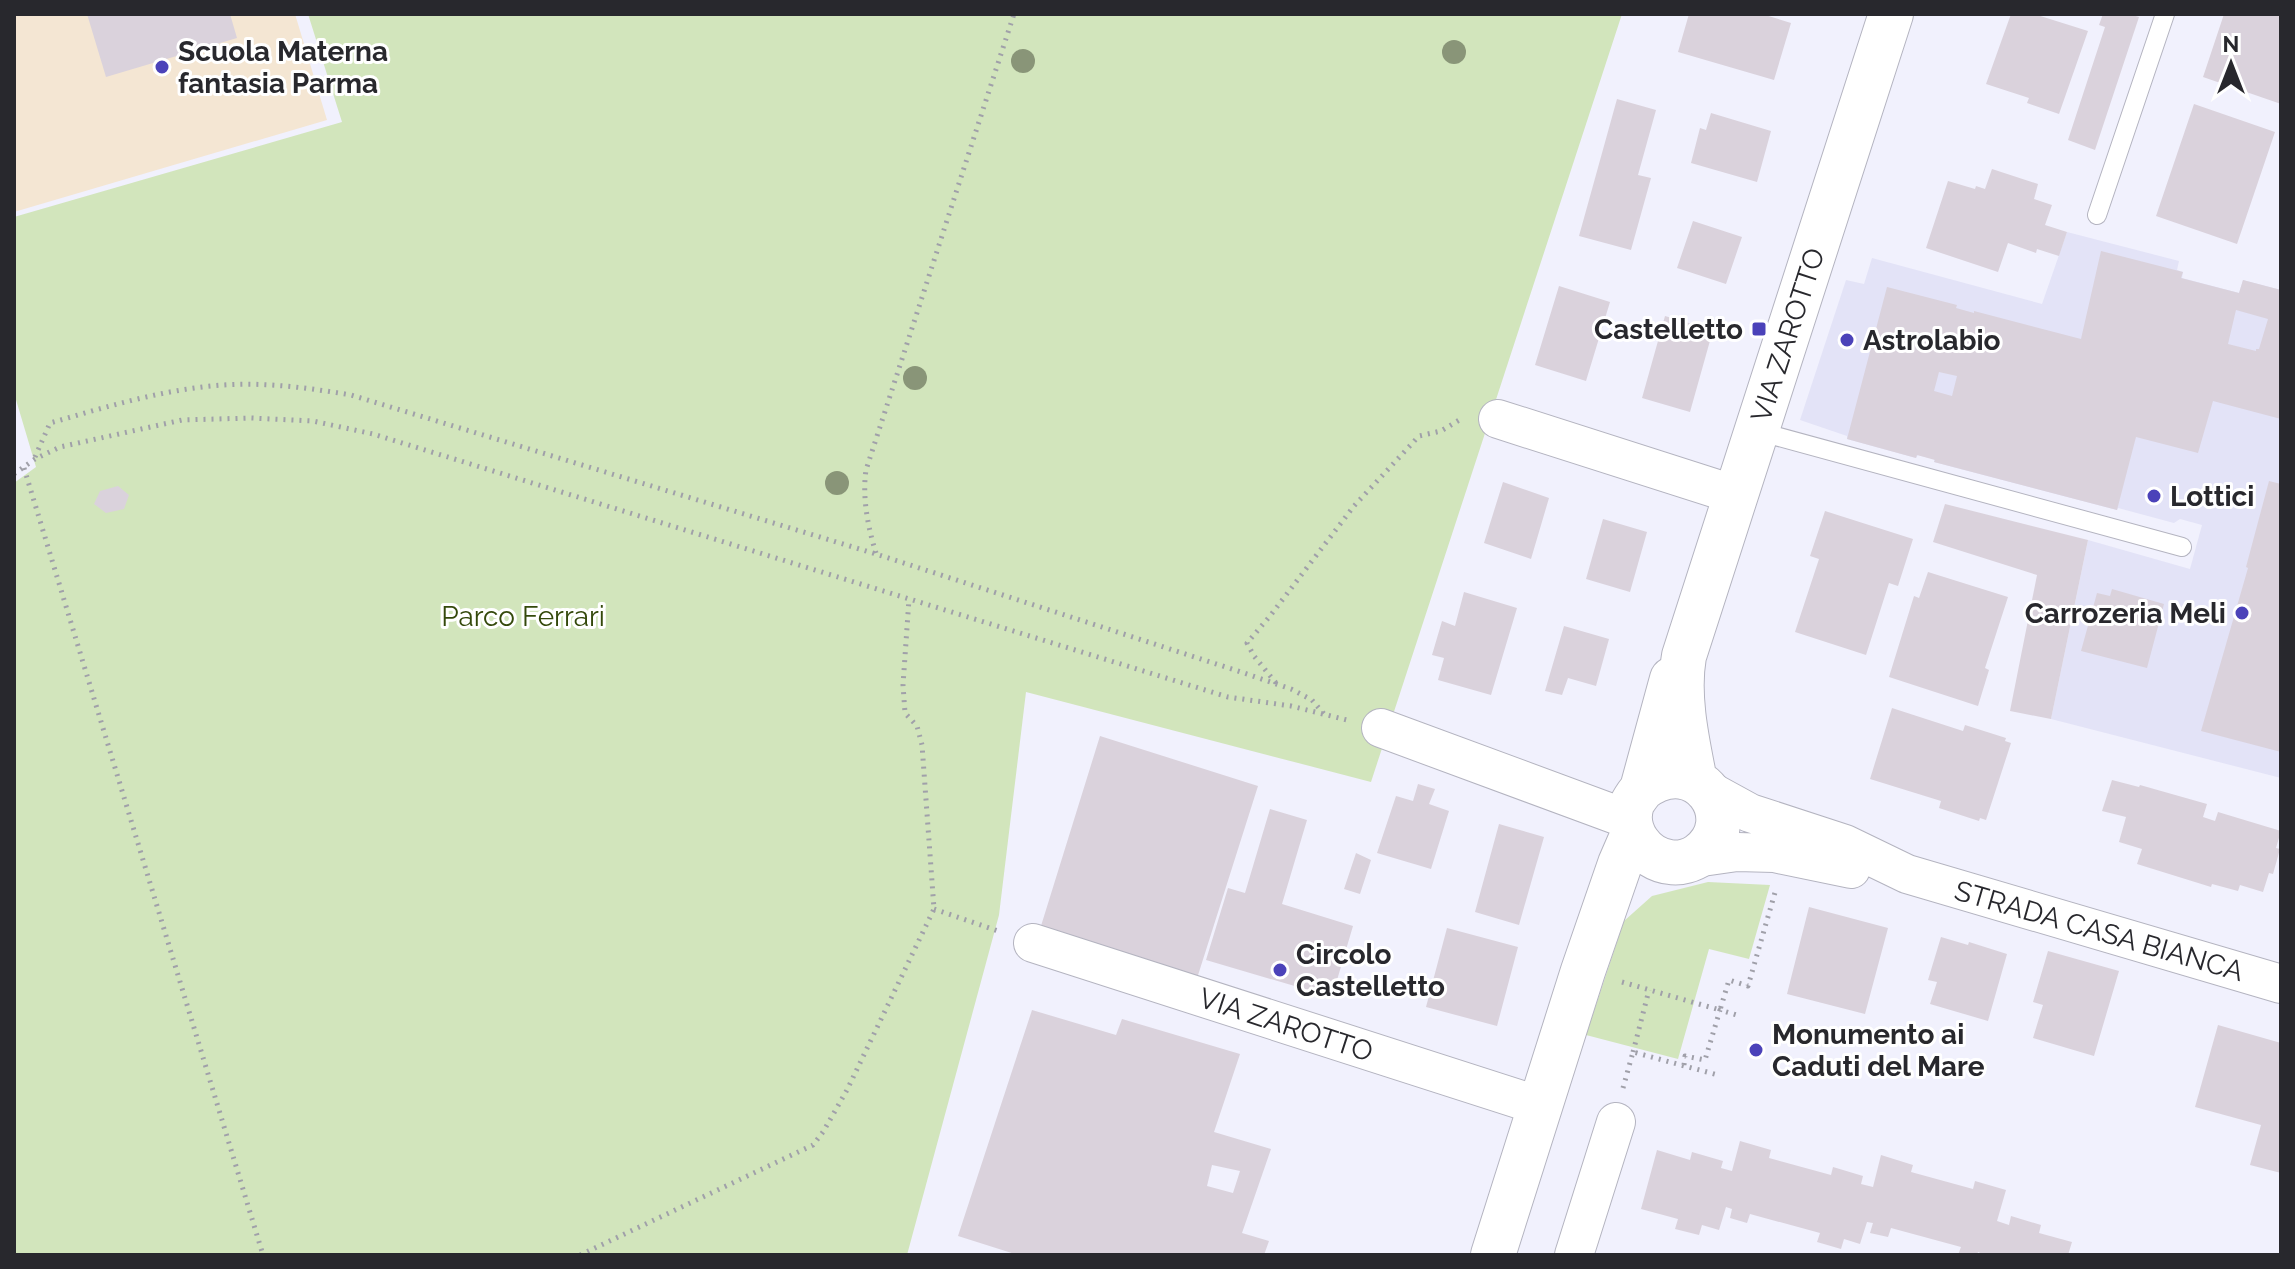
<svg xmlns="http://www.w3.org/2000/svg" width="2295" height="1269" viewBox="0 0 2295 1269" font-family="Raleway,sans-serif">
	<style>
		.built { fill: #e3e3f7 }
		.education { fill: #f4e6d3 }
		.green { fill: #d2e5bc }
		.building { fill: #dad2dc; fill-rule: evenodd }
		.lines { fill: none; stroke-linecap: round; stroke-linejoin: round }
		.service-casing { stroke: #b4b4c0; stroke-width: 20 }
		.minor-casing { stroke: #b4b4c0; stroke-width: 40 }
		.tertiary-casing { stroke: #b4b4c0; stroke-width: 46 }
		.path { stroke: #a0a0a9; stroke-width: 5; stroke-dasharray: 2 6; stroke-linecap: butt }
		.service { stroke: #fff; stroke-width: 18 }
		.minor { stroke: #fff; stroke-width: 38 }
		.tertiary { stroke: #fff; stroke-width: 44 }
		.tree { fill: #899578 }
		.poi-dot { fill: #4b42b9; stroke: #fff; stroke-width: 3 }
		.labels { text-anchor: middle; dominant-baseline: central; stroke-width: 6; stroke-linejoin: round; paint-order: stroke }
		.poi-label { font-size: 28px; font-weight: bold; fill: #28282d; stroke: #fff; text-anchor: start }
		.street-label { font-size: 28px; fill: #28282d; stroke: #fff }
		.park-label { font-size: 28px; fill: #34490b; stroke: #fff }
	</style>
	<rect width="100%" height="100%" fill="#f1f1fd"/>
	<!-- built -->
	<path class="built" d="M2067,232L2179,261L2177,270L2183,272L2182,278L2239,293L2243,280L2281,290V778L2051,719L2088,540L2190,569L2202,525L2180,519L2174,523L2118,508L2117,510L1934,462V459L1918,455L1916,458L1847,439V436L1800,420L1846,280L1864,284L1872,258L2042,304Z"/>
	<!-- education -->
	<path class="education" d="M14,14H295L327,120L14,212Z"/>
	<!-- green -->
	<path class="green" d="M308,14H1622L1371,782L1026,692L999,915L907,1255H14V483L36,467L14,393V217L342,122Z
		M1708,882L1770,885L1749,959L1709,949L1678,1059L1586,1035L1624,921L1652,896Z"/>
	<!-- building -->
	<path class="building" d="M87,14H230L237,38L106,77Z
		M1689,14H1762L1791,23L1774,80L1678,52Z
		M2011,14H2034L2088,31L2059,114L2027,103L2029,98L1986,84Z
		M2103,14H2129L2139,17L2095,150L2068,140L2105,27L2099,25Z
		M2224,14H2281V104L2203,77Z
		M1617,99L1656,110L1638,175L1651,178L1631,250L1579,236Z
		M2194,104L2275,132L2237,244L2156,216Z
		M1711,113L1771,131L1757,182L1691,163L1700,128L1706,130Z
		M1992,169L2038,184L2034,199L2052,205L2045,225L2067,232L2059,256L2037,249L2036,253L2008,243L1998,272L1926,248L1948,181L1975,189L1976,186L1985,189Z
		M1693,221L1742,237L1726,284L1677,268Z
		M2101,251L2183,272L2181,278L2239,293L2243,280L2281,290V419L2213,401L2198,453L2136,437L2117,510L1934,462L1935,460L1917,455L1916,458L1847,439L1887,287L1957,305L1956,308L1974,313V311L2081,339ZM2236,310L2268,319L2259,349H2256V351L2228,344ZM1939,372L1957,376L1952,396L1934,391Z
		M1559,286L1610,302L1586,381L1535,365Z
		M1665,316L1713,330L1690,412L1642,398Z
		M2269,481L2281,484V752L2201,731L2248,568L2246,567Z
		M1503,482L1549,498L1531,559L1484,543Z
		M118,486L129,495L124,509L106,513L94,504L100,491Z
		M1945,504L2088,540L2051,719L2010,711L2037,575L1933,542Z
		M1825,511L1913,539L1898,586L1889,583L1866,655L1795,632L1819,559L1810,556Z
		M1603,519L1647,532L1630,592L1586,579Z
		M1928,572L2008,597L1985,668L1989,670L1978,706L1889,677L1914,596L1919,598Z
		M2112,589L2164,604L2147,668L2081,651L2097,593L2110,596Z
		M1464,592L1517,608L1491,695L1438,680L1444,658L1432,655L1442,621L1455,626Z
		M1564,626L1609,639L1596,686L1568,678L1562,695L1545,691Z
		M1892,708L1963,731L1965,725L2006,738L2005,741L2011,743L1986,820L1980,818L1979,821L1939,808L1941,801L1870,779Z
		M1100,736L1258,786L1193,991L1036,942Z
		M2112,780L2139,787L2140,785L2207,804L2203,817L2215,821L2218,812L2281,831L2276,848L2280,849L2273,874L2269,873L2263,892L2240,885L2238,891L2212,884L2211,887L2137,864L2142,849L2119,842L2126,817L2102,811Z
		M1418,784L1435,789L1429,804L1449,811L1431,869L1377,853L1396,796L1413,801Z
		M1270,809L1307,820L1282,904L1353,926L1332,997L1206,960L1228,888L1245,893Z
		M1499,824L1544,837L1519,925L1475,912Z
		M1356,853L1371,860L1360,894L1344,889Z
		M1809,907L1888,928L1865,1014L1787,994Z
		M1447,928L1518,947L1497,1026L1426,1007Z
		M1941,937L1968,945L1969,942L2007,954L1988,1021L1930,1004L1937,982L1928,980Z
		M2048,951L2119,971L2094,1056L2033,1038L2043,1005L2033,1002Z
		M1032,1010L1116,1035L1122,1019L1240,1054L1214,1132L1271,1149L1242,1233L1269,1241L1264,1255H1018L958,1236ZM1212,1165L1240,1171L1233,1193L1207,1186Z
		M2218,1025L2281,1043V1173L2250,1165L2261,1125L2195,1107Z
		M1740,1141L1771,1150L1769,1158L1831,1175L1833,1167L1863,1176L1861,1184L1873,1187L1881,1155L1913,1165L1911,1172L1973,1189L1975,1181L2006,1190L1997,1221L2009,1225L2011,1216L2041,1225L2039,1233L2072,1242L2068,1255H1985L1978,1252L1977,1255H1958L1961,1247L1891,1228L1888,1237L1870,1233L1873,1223L1867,1222L1860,1244L1844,1239L1841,1249L1817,1242L1820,1233L1750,1214L1747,1223L1730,1218L1732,1209L1726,1207L1719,1230L1702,1225L1699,1235L1675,1229L1678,1219L1641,1209L1657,1150L1690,1160L1692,1152L1723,1161L1721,1168L1732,1171Z"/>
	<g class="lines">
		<!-- service casing -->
		<g class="service-casing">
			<path id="service" d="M2097,215L2165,14
				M1757,431L2182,547"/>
		</g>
		<!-- minor casing -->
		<g class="minor-casing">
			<path id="minor" d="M1498,419L1736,495
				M1381,728L1630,820
				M1708,790L1750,813L1845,844L1907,874L2281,984
				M1695,858L1737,852L1774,853L1851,869
				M1033,943L1540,1106
				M1574,1255L1616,1122"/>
		</g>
		<!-- tertiary casing -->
		<g class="tertiary-casing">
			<path id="tertiary" d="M1695,781C1687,741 1677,696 1684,656L1891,14
				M1642,789C1697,747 1747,820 1699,855C1692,860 1680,864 1670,862C1644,859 1623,831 1632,804C1634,799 1639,793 1642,789L1672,679
				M1493,1255L1583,971L1620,864L1633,834"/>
		</g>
		<!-- path -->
		<path class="path" d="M35,457L50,423C106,407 164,389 223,385C266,382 309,388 351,395L876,554L1238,671L1291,689L1312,700L1324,714
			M24,468L263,1255
			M14,474L35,459L60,447L182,420L251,418L313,421L373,434L1228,697L1291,706L1347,720
			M876,553C868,528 862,497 866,470L1014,14
			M1276,683L1254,656L1247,643L1270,616L1354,506L1419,436L1441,431L1461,419
			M934,909L1001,932
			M1622,982L1720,1010L1729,980L1748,986L1776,889
			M1633,1052L1649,990
			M1684,1065L1685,1056L1705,1060L1720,1010L1740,1016
			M1623,1088L1633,1052L1718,1075
			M580,1255L813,1145L823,1132L847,1090L934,909L922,745L917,726L905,713L903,685L909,599"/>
		<!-- service -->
		<use href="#service" class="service"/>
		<!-- minor -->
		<use href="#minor" class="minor"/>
		<!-- tertiary -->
		<use href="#tertiary" class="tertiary"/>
	</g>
	<!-- trees -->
	<g class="tree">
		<circle cx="1454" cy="52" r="12"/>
		<circle cx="1023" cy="61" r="12"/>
		<circle cx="915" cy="378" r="12"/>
		<circle cx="837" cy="483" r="12"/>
	</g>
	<!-- markers -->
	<g class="poi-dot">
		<circle cx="162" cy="67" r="8"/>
		<rect x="1751" y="321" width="16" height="16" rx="4"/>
		<circle cx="1847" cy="340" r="8"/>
		<circle cx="2154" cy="496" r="8"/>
		<circle cx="2242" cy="613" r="8"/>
		<circle cx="1280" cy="970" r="8"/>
		<circle cx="1756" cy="1050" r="8"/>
	</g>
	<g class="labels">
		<!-- poi labels -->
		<g class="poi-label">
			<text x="178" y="51">Scuola Materna<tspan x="178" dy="32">fantasia Parma</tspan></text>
			<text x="1743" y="329" text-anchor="end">Castelletto</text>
			<text x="1863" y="340">Astrolabio</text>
			<text x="2170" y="496">Lottici</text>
			<text x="2226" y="613" text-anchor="end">Carrozeria Meli</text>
			<text x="1296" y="954">Circolo<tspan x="1296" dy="32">Castelletto</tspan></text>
			<text x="1772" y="1034">Monumento ai<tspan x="1772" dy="32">Caduti del Mare</tspan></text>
		</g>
		<!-- street labels -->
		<g class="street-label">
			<text transform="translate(1788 335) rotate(-72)">VIA ZAROTTO</text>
			<text transform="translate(2099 931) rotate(16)">STRADA CASA BIANCA</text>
			<text transform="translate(1286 1025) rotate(18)">VIA ZAROTTO</text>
		</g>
		<!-- park labels -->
		<g class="park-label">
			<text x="523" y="616">Parco Ferrari</text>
		</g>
	</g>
	<!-- border -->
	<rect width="2295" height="1269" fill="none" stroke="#28282d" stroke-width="32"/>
	<!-- north arrow -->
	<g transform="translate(2231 64)" stroke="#ffffff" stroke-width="6" paint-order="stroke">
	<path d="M0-6L14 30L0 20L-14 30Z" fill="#28282d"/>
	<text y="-12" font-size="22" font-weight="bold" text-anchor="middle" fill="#28282d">N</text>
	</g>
</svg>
